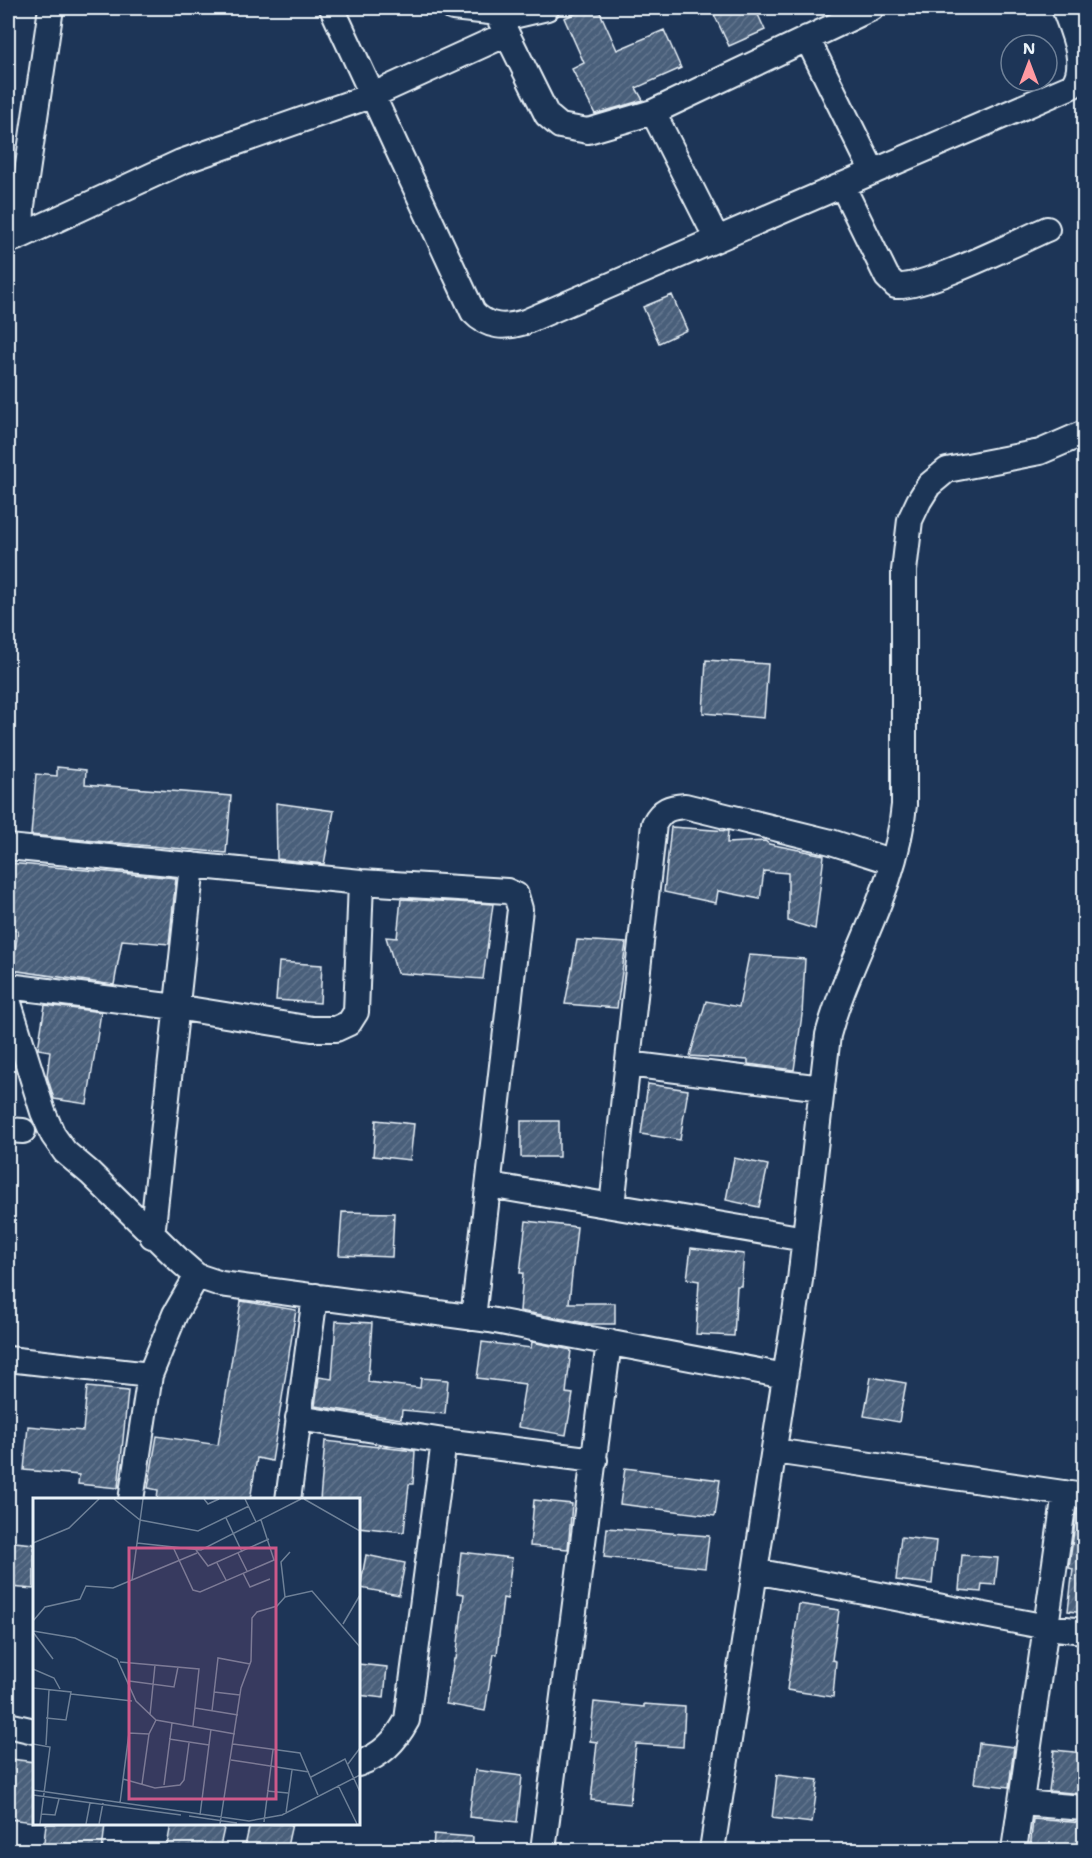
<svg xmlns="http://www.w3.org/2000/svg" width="1092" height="1858" viewBox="0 0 1092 1858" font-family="'Shantell Sans',sans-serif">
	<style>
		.building { fill: url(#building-hatch); stroke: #e8f1f8; stroke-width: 1.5 }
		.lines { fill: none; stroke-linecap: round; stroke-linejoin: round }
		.minor-casing { stroke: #e8f1f8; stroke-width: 28 }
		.minor { stroke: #1d3557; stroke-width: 24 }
		.inset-road { fill: none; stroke: #6e8097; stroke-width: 1.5 }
		.view { fill: #cd598a; fill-opacity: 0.15; stroke: #cd598a; stroke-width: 3 }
		.inset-edge { fill: none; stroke: #e8f1f8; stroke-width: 3 }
	</style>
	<defs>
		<pattern id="building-hatch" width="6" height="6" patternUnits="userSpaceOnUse" patternTransform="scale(1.5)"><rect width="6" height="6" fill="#495e7a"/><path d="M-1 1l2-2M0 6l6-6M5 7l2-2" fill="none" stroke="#63768e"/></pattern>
	</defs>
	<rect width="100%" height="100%" fill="#1d3557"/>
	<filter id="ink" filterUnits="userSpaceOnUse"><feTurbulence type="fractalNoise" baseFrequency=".0167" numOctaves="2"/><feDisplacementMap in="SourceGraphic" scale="12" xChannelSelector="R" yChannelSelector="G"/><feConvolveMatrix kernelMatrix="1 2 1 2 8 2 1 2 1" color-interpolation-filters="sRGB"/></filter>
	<g filter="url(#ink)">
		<!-- building -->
		<path class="building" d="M589,8H598L617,50L664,30L681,68L636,88L643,100L595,114L572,69L584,63L564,18Z
			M711,8H755L765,30L729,46Z
			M672,295L687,330L659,343L643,307Z
			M706,660L768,664L764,718L703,713Z
			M57,767L86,770L85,784L231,796L226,853L31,835L36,774L57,776Z
			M276,803L334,811L324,864L277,859Z
			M671,827L728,831L727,843L765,841L769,844L824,855L815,929L788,921V873L764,871L760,899L718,891L716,903L664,892Z
			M8,863L176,878L169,944L122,940L114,985L12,970L18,931L8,929Z
			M401,899L493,904L483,979L397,973L386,937L397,938Z
			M577,940L626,943L617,1008L565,1004Z
			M749,955L805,959L802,1015L794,1070L748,1064V1060L690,1056L706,1001L739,1007Z
			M279,962L322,965L320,1003L276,1000Z
			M45,1005L101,1012L87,1104L54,1099L47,1076L50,1051L38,1049Z
			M648,1084L688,1090L680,1140L641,1134Z
			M376,1120L414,1124L410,1160L373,1156Z
			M521,1121H559V1157H521Z
			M734,1158L768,1165L759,1207L726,1200Z
			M342,1212L394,1213L392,1257L339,1255Z
			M526,1221L577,1227L569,1303H615V1324H590L520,1311L523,1273H520Z
			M691,1248L744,1254L741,1286H737L734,1336L696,1334L699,1281L687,1279Z
			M241,1301L296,1310L272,1461L257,1458L250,1500H157L158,1490L148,1488L157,1436L218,1445Z
			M336,1321L372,1323L368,1382L420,1388L421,1378L448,1380L445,1414L402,1410L401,1419L315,1406L319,1377L332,1379Z
			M482,1342L531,1348L532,1342L571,1350L566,1393L573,1394L566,1435L518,1427L525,1384L477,1378Z
			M871,1377L906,1383L899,1422L864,1416Z
			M87,1387L128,1391L118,1488L78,1484L79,1475L24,1470L28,1426L83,1431Z
			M325,1441L415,1451L413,1484H409L404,1532L358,1527V1500H320Z
			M625,1468L720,1480L715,1516L620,1504Z
			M534,1500L572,1504L568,1549L530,1546Z
			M1077,1509L1084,1510V1613L1068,1611L1073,1569L1069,1568Z
			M607,1528L709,1536L705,1568L604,1557Z
			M901,1537L936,1541L932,1584L896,1580Z
			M14,1542L34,1544V1589L10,1587Z
			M461,1552L512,1558L507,1599L503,1598L497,1654H494L485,1711L446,1704L454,1659H456L464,1594L457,1593Z
			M366,1555L405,1563L399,1595L360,1588Z
			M962,1555L998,1558L995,1585L982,1584L981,1592L959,1590Z
			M799,1604L839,1610L832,1660L836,1661L833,1697L787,1690Z
			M358,1664L387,1667L384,1698L358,1695Z
			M594,1702L644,1707V1704L685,1707L683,1747L636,1744L630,1804L591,1800L597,1742L590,1741Z
			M979,1743L1014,1747L1009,1787L974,1783Z
			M1054,1750L1084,1753V1794L1049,1791Z
			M11,1759L34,1762V1822L8,1819Z
			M475,1770L522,1776L517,1822L469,1817Z
			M777,1775L818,1780L812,1823L772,1818Z
			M1033,1819L1084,1823V1851H1030Z
			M46,1824H105L102,1851H43Z
			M171,1824H225L219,1851H166Z
			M250,1824H292L286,1851H267L245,1846Z
			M434,1834L473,1837L472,1851H433Z"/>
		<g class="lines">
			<!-- minor casing -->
			<g class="minor-casing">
				<path id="minor" d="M332,8L473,312C488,328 505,328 525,322L1072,86C1089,66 1072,30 1064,8
					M453,8L517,15L547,8
					M497,14L547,115L560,126L588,131L653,112L872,8
					M807,38L873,172
					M653,112L717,239
					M842,185L887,277L896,286C924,289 1017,242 1047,229
					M21,236L181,162L373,95L507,34
					M10,240L21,236L22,206L51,8
					M8,847L361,882L507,891L516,895L520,909L473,1318
					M8,986L176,1007L312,1029H336L349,1023L356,1012L361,882
					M8,1000L43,1112L53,1135L65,1152L90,1173L182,1263L197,1276L221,1284L490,1320L785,1376
					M628,1064L822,1088
					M8,1130L23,1131
					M489,1185L805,1239
					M612,1206L654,824C662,809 670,807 685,806L831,842L893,862
					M152,1236L192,865
					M8,1359L150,1375
					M298,1418L444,1441L595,1460
					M774,1451L1084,1496
					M131,1500L150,1375L175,1314L197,1276
					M288,1500L315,1296
					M755,1571L1047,1627L1084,1631
					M8,1725L34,1731
					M358,1764C382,1755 395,1742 407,1720L444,1441
					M1021,1803L1084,1808
					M543,1850L609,1342
					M712,1850L800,1280L828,1035C850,954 896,892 904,805V571L910,520L919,501L929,485L947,470L1040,452L1084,433
					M1014,1850L1065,1493"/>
			</g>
			<!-- minor -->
			<use href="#minor" class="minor"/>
		</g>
	</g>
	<!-- overview -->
	<g transform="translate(33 1498)">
		<rect width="327" height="327" fill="#1d3557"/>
		<path class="inset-road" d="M81,1L107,22L165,33L216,8M171,1L175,6L186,1M212,1L223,24M271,1L327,33M193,20L209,54M0,45L36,30L66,1M104,45L168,52L268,1M140,49L160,92L167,94L241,62L228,22M163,52L175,68L236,41M205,55L214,73M184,65L193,82M210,75L217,89L237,81M99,82L164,55M252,99L279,93L327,149M0,123L12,109L47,101L53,88L80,90L99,82L110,1M310,126L327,97M0,133L42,140L84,161L103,203L123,222L202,236M0,134L20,161M87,164L166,171L160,228M0,171L21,180L27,191M96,183L141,189L145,169M0,190L38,194L33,222L13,220M181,194L207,197M38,196L99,203M162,210L205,217M179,213L185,160L217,166M117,217L122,167M136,241L176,247M0,246L17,249L7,326M200,246L267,255L285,297M13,247L16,192M198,262L276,274M315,266L327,250M278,279L312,261L327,294M90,281L122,290L147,287L151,282L156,245M109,286L116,236L123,222M131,287L139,225M305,287L324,326M0,292L216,323L249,317L327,277M234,293L255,295M0,297L148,317M87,305L96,235L116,236M253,315L259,272M8,316L22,317L26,301M167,317L178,231M156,318L204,325M231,324L240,252M53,326L57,305M66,326L70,305M187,326L208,190L218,163L219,120L224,114L244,108L252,99L248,64L257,54"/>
		<path class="view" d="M96,50H243V301H96Z"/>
		<rect width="327" height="327" class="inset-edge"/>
	</g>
	<!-- margin -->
	<rect width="1092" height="1858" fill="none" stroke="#1d3557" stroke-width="30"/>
	<rect x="15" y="15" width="1062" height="1828" fill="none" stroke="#e8f1f8" stroke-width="2" filter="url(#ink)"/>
	<!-- north arrow -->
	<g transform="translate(1029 63)"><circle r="28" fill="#1d3557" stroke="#6e8097" stroke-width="1.5"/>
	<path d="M0-4.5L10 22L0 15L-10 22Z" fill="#ff9aa2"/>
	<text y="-9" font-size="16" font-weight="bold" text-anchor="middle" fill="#e8f1f8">N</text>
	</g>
</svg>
